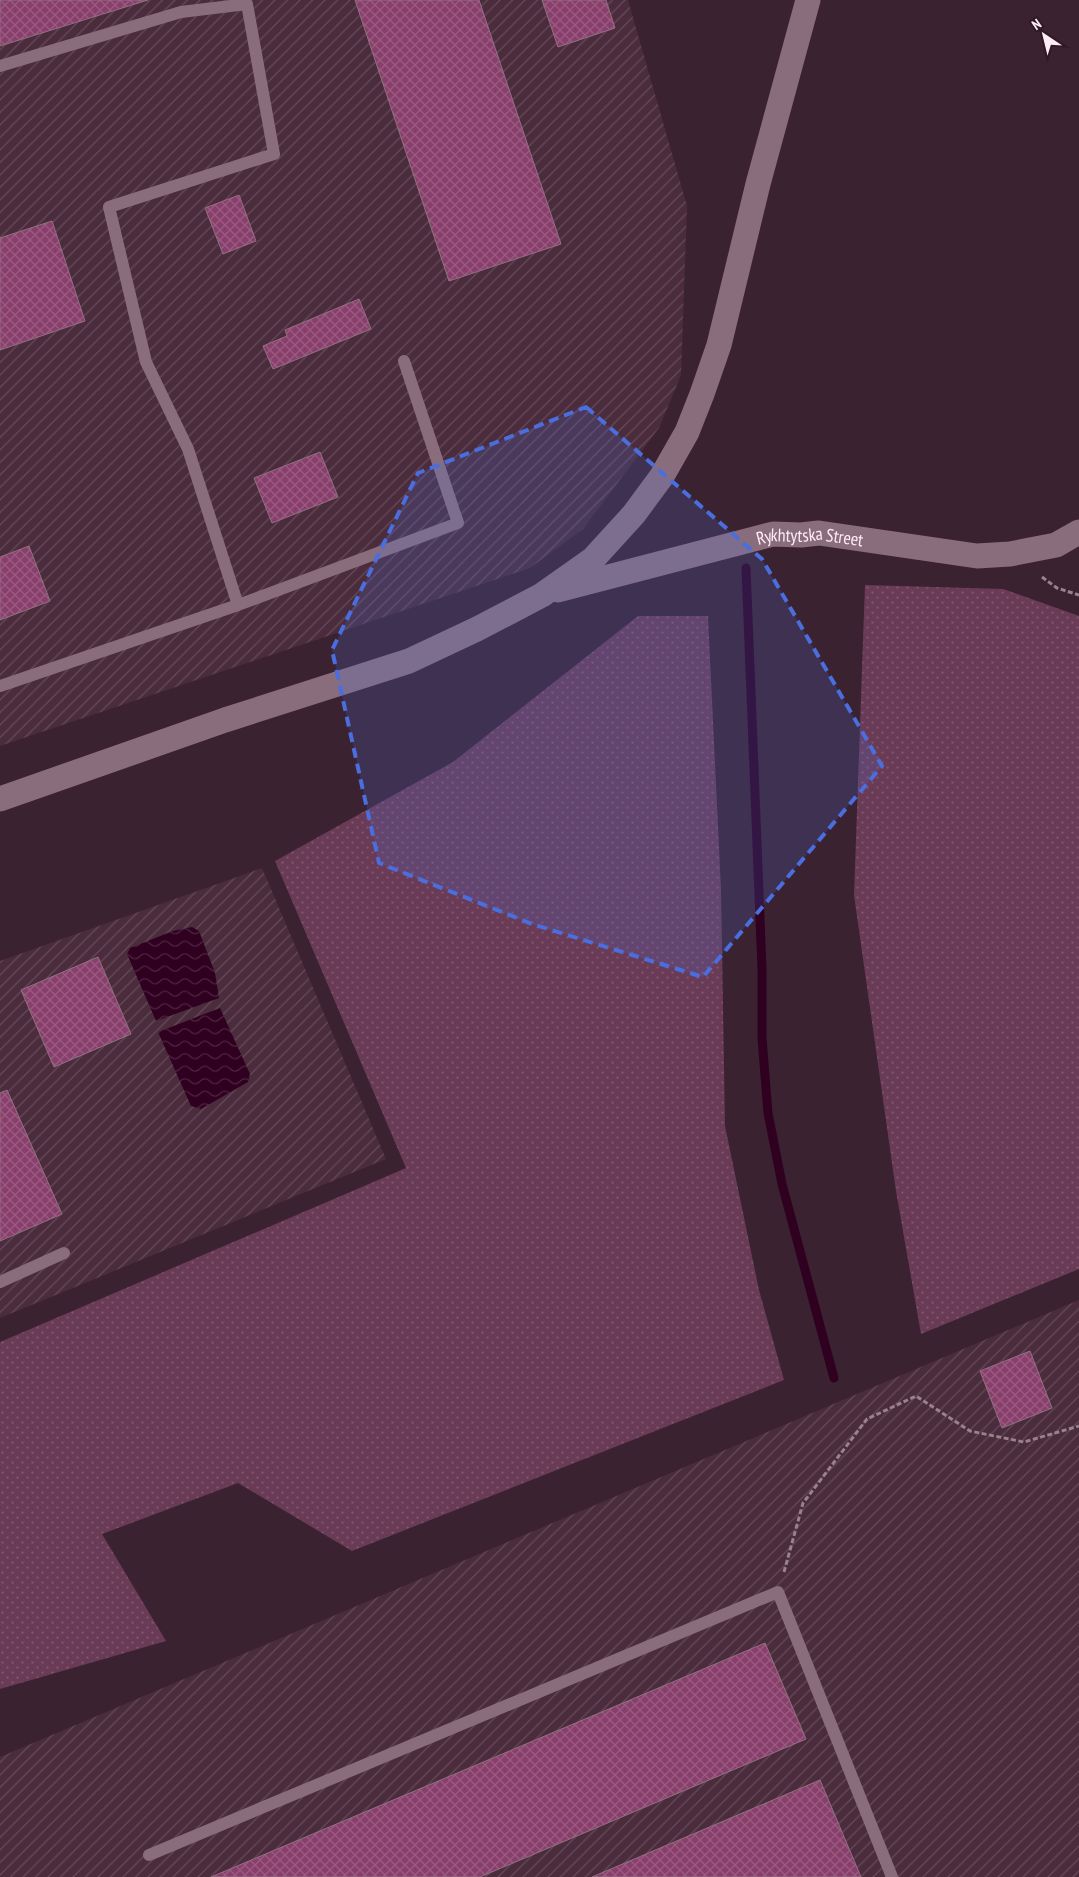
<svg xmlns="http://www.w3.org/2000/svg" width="1079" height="1877" viewBox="0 0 1079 1877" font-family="'PT Sans Narrow',sans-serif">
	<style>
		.industrial { fill: url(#industrial-furrows) }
		.grass { fill: url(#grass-dots) }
		.water { fill: url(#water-waves) }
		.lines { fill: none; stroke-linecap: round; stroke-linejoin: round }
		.stream { stroke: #2f001f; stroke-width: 9 }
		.building { fill: url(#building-cross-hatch); stroke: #8f7281 }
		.path { stroke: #97828d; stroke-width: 3; stroke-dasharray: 5 2.5; stroke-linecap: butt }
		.service { stroke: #8a6d7c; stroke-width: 12 }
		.minor { stroke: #8a6d7c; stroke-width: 25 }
		.marked { fill: #4a6ede; fill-opacity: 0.2; stroke: #4a6ede; stroke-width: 4; stroke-dasharray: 10 6; stroke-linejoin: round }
		.labels { text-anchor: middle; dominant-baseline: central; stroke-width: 4; stroke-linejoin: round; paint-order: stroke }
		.street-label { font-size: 18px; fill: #feecf5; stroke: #301926 }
	</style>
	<defs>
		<pattern id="industrial-furrows" width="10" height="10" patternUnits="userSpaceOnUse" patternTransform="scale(1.25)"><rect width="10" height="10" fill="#4b2c3d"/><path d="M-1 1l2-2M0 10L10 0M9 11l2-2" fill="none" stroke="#664b5a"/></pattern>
		<pattern id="grass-dots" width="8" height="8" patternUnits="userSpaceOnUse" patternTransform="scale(1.25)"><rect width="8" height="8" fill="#6a3b56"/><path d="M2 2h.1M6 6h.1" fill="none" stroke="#80586f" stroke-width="1.8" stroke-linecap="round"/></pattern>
		<pattern id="water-waves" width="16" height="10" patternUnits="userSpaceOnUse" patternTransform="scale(1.25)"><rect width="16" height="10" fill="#2f001f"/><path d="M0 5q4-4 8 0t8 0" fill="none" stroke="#4e2540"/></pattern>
		<pattern id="building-cross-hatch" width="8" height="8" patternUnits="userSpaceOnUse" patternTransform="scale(1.25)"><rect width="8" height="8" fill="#893f6b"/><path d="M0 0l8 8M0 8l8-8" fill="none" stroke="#9b5b81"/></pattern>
	</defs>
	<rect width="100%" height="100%" fill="#3b2230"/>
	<!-- industrial -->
	<path class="industrial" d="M0,0H628L687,206L681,375L659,428L583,529L530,568L0,746Z
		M262,868L386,1159L0,1318V961Z
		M1079,1300V1877H0V1757Z"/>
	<!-- grass -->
	<path class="grass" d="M865,585L1003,589L1079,616V1269L921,1334L896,1191L854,895Z
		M638,616H708L721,889L725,1126L759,1290L784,1380L352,1551L238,1483L102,1534L166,1641L0,1689V1342L406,1168L275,861L453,762Z"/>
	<!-- water -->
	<path class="water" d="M192,927L199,931L215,973L219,998L156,1021L127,954L130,948L173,931Z
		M220,1008L250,1074L248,1082L201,1109L191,1106L158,1032Z"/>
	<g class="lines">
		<!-- stream -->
		<path class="stream" d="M746,568L762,969V1038L768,1113L782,1184L834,1378"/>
	</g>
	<!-- building -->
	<path class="building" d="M0,0H148L0,46Z
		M355,0H479L561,244L449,281Z
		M542,0H606L615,28L558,47Z
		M239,195L256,241L223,254L205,208Z
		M52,221L85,321L0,350V238Z
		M359,299L371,329L273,369L263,346L287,336L285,330Z
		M320,452L338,497L272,523L254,478Z
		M29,546L50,601L0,620V557Z
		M98,957L131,1034L54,1067L21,990Z
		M7,1090L62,1214L0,1241V1093Z
		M1030,1351L1052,1408L1002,1428L980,1371Z
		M765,1643L806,1739L480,1877H211Z
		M820,1780L861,1877H592Z"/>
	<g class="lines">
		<!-- path -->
		<path class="path" d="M1042,577L1057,588L1079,595
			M784,1572L803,1503L867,1419L916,1396L970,1431L1024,1442L1079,1426"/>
		<!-- service -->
		<path class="service" d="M0,66L181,12L247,4L274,154L109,207L146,362L188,449L238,605
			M0,686L238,605L458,523L404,361
			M0,1282L64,1253
			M149,1855L778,1592L892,1877"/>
		<!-- minor -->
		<g class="minor">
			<path id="s1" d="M558,590L773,534L801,535L819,533L977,556L1010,554L1056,545L1079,532"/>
			<path d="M0,799L225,720L409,661L477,629L542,595L593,559L634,514L662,476L687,432L702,394L719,345L758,184L808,0"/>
		</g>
	</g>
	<!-- marked area -->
	<path class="marked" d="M586,407L762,559L882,766L703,977L532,924L379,863L332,650L418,473Z"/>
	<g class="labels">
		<!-- street labels -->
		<g class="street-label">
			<text stroke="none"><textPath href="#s1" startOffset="259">Rykhtytska Street</textPath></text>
		</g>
	</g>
	<!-- north arrow -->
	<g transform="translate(1044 35) rotate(325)" stroke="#301926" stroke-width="4" paint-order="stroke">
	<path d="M0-4L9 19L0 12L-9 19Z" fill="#feecf5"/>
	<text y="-8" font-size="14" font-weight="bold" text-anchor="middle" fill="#feecf5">N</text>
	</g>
</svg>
